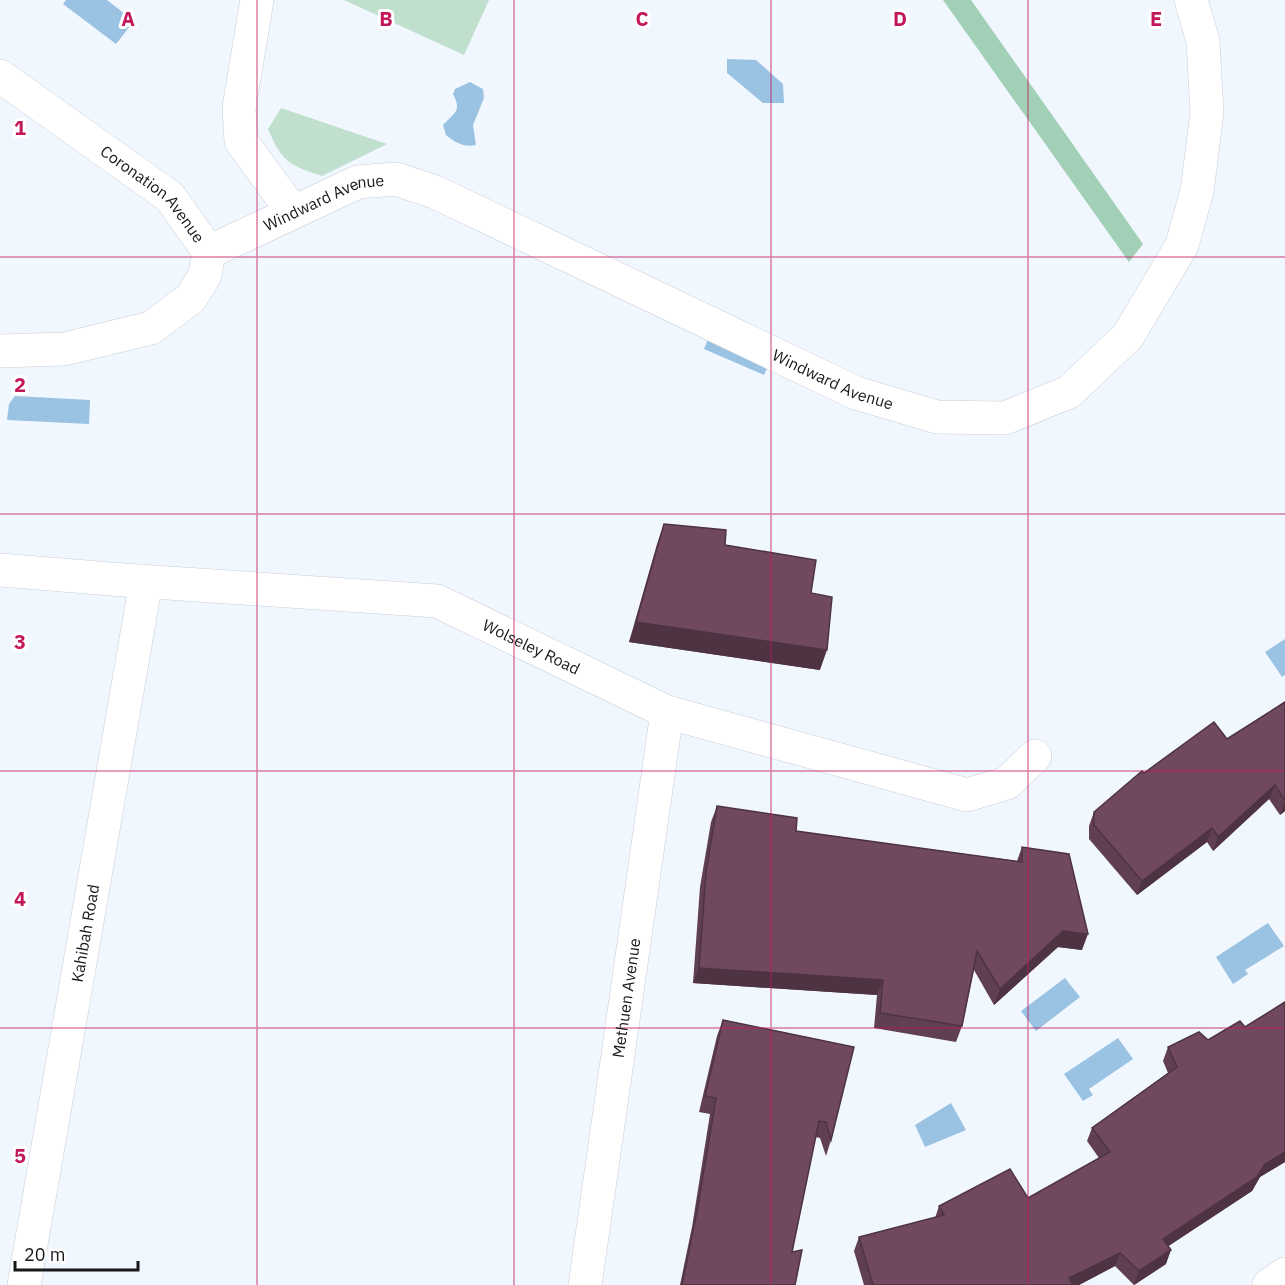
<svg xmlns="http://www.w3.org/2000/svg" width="1285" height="1285" viewBox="0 0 1285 1285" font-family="'IBM Plex Sans',sans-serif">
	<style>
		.green { fill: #c1dfcd }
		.forest { fill: #a1d0b6 }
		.water { fill: #9ac2e2 }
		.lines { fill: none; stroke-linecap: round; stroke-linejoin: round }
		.street-casing { stroke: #c9cfd6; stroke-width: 34 }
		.secondary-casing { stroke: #c9cfd6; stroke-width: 34 }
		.street { stroke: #fff; stroke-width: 33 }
		.secondary { stroke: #fff; stroke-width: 33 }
		.wall { fill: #603f53 }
		.shaded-wall { fill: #4e3343 }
		.building { fill: #704960; stroke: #4e3343; stroke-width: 1.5 }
		.grid { fill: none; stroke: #c2185b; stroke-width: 1.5; stroke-opacity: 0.55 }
		.labels { text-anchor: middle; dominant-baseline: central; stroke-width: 6; stroke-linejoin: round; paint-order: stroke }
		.street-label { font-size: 16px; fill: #16181a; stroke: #fff }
		.grid-label { font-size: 20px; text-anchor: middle; font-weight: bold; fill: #c2185b; stroke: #fff; stroke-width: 6; stroke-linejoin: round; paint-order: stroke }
	</style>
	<rect width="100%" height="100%" fill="#f1f7fe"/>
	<!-- green -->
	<path class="green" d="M344,0H489L464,55Z
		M281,108L387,144L322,176C289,165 282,162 268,129Z"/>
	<!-- forest -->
	<path class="forest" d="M943,0H971L1143,244L1129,262Z"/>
	<!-- water -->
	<path class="water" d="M66,0H107L134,21L116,44L63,4Z
		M727,59L756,60L783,84L784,103H763L727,73Z
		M470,82L483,89L484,98L473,125L476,145C465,148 454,142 446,135L443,125C455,112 462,111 453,94L455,89Z
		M708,339L768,365L764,375L704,349Z
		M15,396L90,400L89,424L7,420L9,404Z
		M1285,639V675L1282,677L1265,652Z
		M1268,923L1284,946L1245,970L1248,974L1233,984L1216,957Z
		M1065,978L1080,997L1036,1031L1021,1011Z
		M1118,1038L1133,1059L1089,1089L1093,1095L1083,1101L1064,1074Z
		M951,1103L966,1130L925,1147L915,1125Z"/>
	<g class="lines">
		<!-- street casing -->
		<g class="street-casing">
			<g id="street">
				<path d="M257,0L239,108L241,141L293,212"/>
				<path id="s1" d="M0,76L170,197L209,252L205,275L191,298L151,328L64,349L0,351"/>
				<path id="s2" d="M209,252L358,182L396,179L435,192L856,393L937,417L1005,418L1069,392L1128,336L1182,245L1197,191L1207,113L1203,41L1191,0"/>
				<path id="s3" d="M0,570L123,580L437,601L667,712L967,795L1007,783L1035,756"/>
				<path id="s4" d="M24,1285L146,582"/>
				<path id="s5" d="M585,1285L667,712"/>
			</g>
		</g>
		<!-- secondary casing -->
		<g class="secondary-casing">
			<path id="secondary" d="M1269,1285L1285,1274"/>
		</g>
		<!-- street -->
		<use href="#street" class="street"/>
		<!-- secondary -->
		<use href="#secondary" class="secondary"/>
	</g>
	<!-- wall -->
	<path class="wall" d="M664,524L725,545L811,593L820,670L629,642L657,544Z
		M1285,702V811L1280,815L1269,799L1213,851L1207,842L1137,895L1089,839V826L1094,812L1144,773L1227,739Z
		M717,806L796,831L1017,861L1022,847L1082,950L1058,947L994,1005L974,970L962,1026L956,1042L874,1028L877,995L693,983L700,887L711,822Z
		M1285,1002V1162L1260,1177L1252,1191L1168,1246L1166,1264L1134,1285L1115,1266L1079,1285H864L854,1251L859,1237L935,1218L939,1206L1028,1198L1099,1158L1087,1141L1092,1128L1168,1073L1163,1061L1168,1047L1208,1040L1245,1027Z
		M723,1020L854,1047L831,1140L826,1156L820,1138L815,1137L792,1252L795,1285H680L692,1227L710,1114L699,1112L717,1036Z"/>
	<!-- shaded-wall -->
	<path class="shaded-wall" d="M636,622L827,650L820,670L629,642Z
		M1275,785L1269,799L1213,851L1218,837Z
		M1285,801V811L1280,815Z
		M1212,828L1207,842L1137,895L1142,881Z
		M1063,931L1088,934L1082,950L1058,947L994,1005L1000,989Z
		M699,968L883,980L877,995L693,983Z
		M1285,1152V1162L1260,1177L1252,1191L1158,1253L1163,1239L1265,1164Z
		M1171,1250L1166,1264L1134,1285L1139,1271Z
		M1120,1253L1115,1266L1079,1285H1067L1069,1278Z"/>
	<!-- building -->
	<path class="building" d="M664,524L726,530L725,545L816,560L811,593L832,597L827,650L636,622Z
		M1285,702V801L1275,785L1218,837L1212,828L1142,881L1094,825V812L1142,771L1144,773L1214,722L1227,739Z
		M717,806L797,818L796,831L1022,862V847L1069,854L1088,934L1063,931L1000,989L977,951L962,1026L880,1013L883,980L699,968L706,872Z
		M1285,1002V1152L1265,1164L1257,1177L1163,1239L1171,1250L1139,1271L1120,1253L1069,1278L1073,1285H873L859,1237L944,1215L939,1206L1010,1169L1028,1198L1110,1152L1092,1128L1177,1067L1168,1047L1199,1032L1208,1040L1240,1021L1245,1027Z
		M723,1020L854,1047L831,1140L826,1122L819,1121L792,1252L802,1250L795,1285H682L697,1211L716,1098L705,1096Z"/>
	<!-- grid -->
	<path class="grid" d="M257,0V1285M514,0V1285M771,0V1285M1028,0V1285M0,257H1285M0,514H1285M0,771H1285M0,1028H1285"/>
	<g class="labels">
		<!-- street labels -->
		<g class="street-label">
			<text stroke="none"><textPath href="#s1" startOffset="194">Coronation Avenue</textPath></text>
			<text stroke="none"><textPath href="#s2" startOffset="126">Windward Avenue</textPath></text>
			<text stroke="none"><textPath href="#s2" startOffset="684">Windward Avenue</textPath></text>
			<text stroke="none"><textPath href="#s3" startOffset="543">Wolseley Road</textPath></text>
			<text stroke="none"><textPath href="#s4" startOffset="357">Kahibah Road</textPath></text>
			<text stroke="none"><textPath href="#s5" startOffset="290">Methuen Avenue</textPath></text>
		</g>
	</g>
	<g class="grid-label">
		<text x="128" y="26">A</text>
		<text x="386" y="26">B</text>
		<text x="642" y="26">C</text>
		<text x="900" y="26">D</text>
		<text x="1156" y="26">E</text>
		<text x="20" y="135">1</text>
		<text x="20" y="392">2</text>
		<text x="20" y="649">3</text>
		<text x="20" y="906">4</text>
		<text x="20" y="1163">5</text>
	</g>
	<!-- scale -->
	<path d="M15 1261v9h123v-9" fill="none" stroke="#16181a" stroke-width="3"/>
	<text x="24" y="1261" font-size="18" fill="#16181a" stroke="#ffffff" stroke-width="4.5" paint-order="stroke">20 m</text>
</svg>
